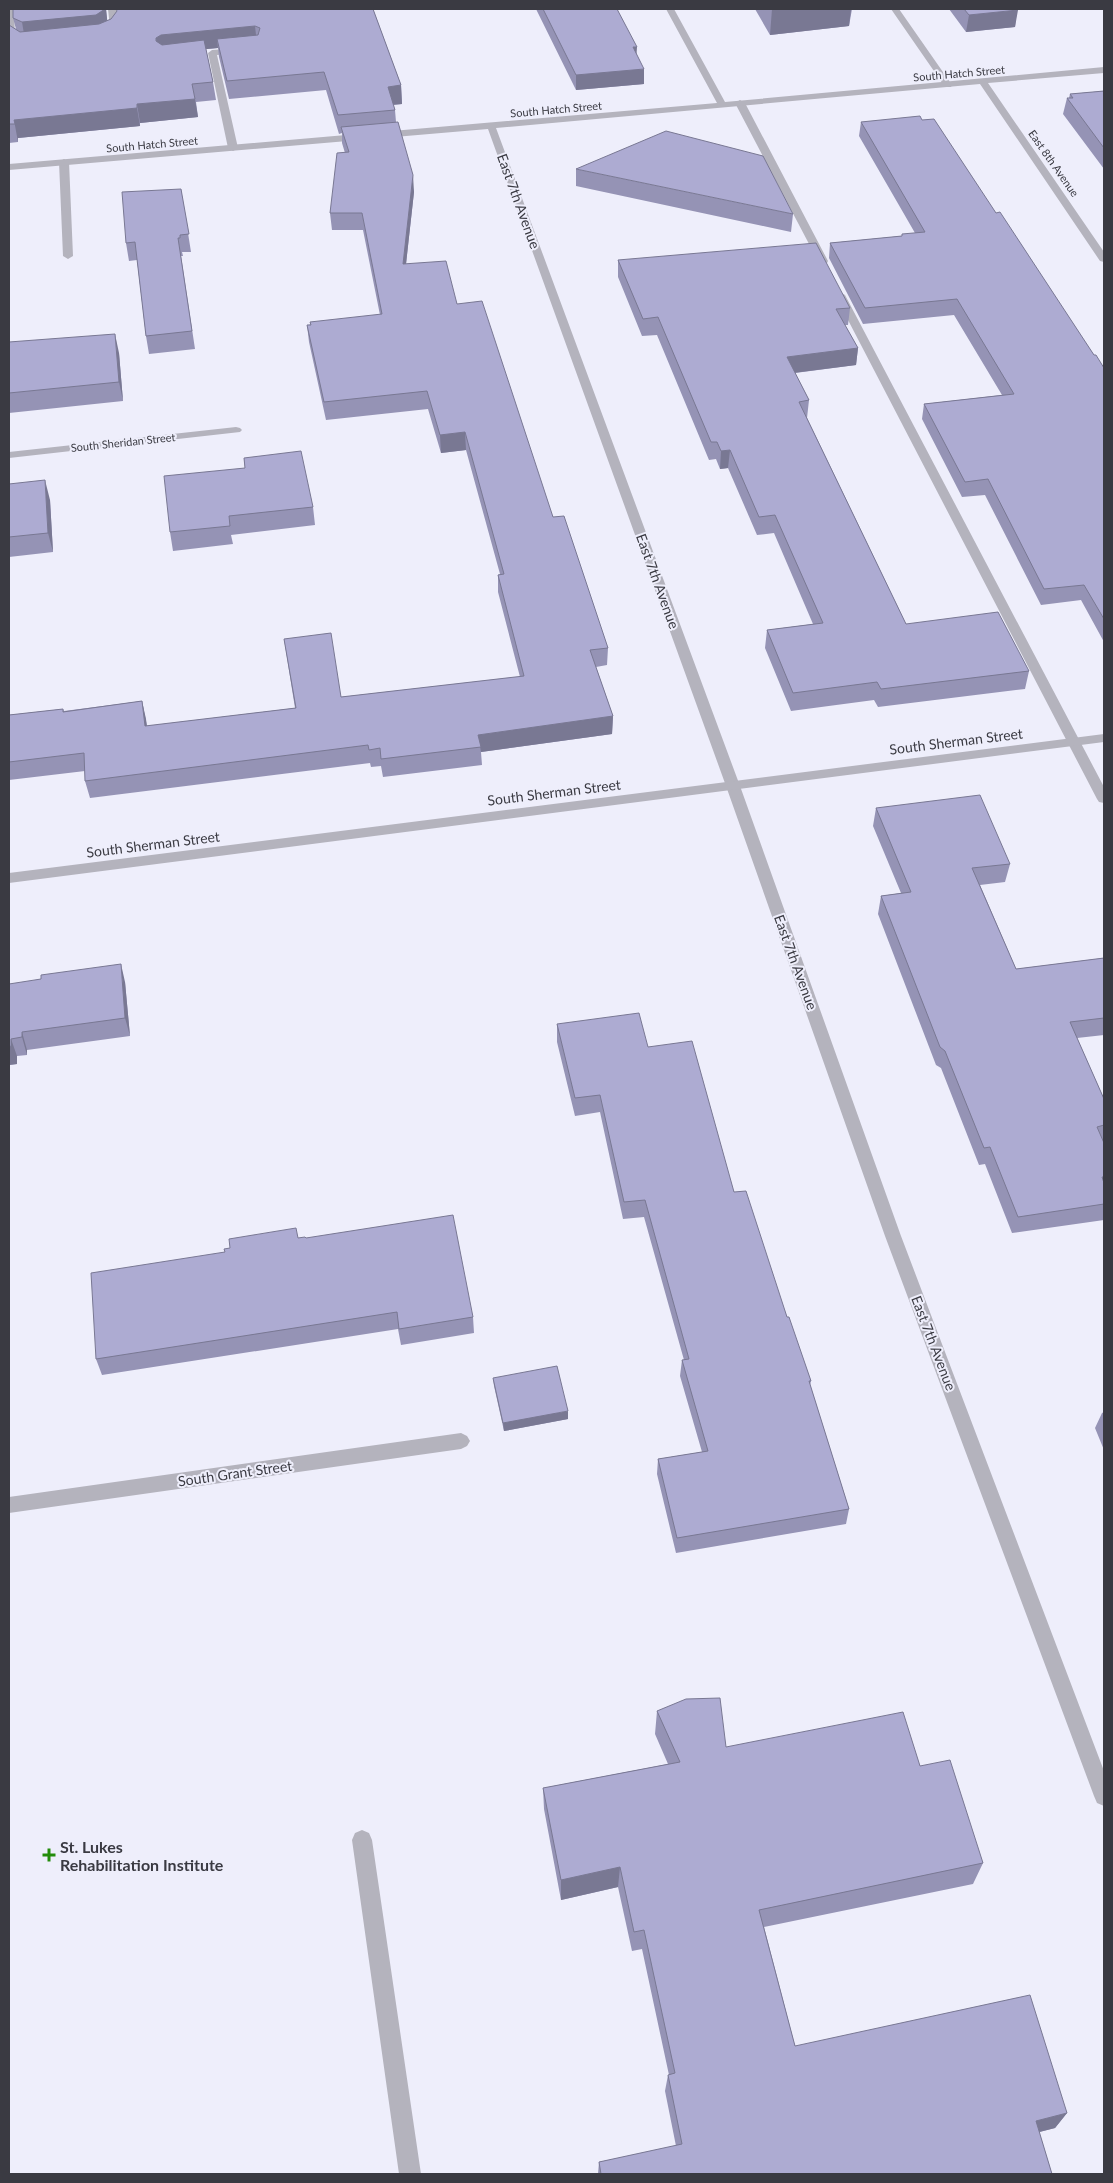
<svg xmlns="http://www.w3.org/2000/svg" width="1113" height="2183" viewBox="0 0 1113 2183" font-family="Lato,sans-serif">
	<style>
		.lines { fill: none; stroke-linecap: round; stroke-linejoin: round }
		.service { fill: #b4b3bd; fill-rule: evenodd }
		.minor { fill: #b4b3bd; fill-rule: evenodd }
		.tertiary { fill: #b4b3bd; fill-rule: evenodd }
		.wall { fill: #9593b5 }
		.shaded-wall { fill: #797893 }
		.building { fill: #adabd2; stroke: #797893 }
		.poi-dot { fill: #238c0b; stroke: #eeeefb; stroke-width: 2 }
		.labels { text-anchor: middle; dominant-baseline: central; stroke-width: 4; stroke-linejoin: round; paint-order: stroke }
		.far-street-label { font-size: 11px; fill: #3a3a42; stroke: #eeeefb }
		.street-label { font-size: 14px; fill: #3a3a42; stroke: #eeeefb }
		.near-poi-label { font-size: 16px; font-weight: bold; fill: #3a3a42; stroke: #eeeefb; text-anchor: start }
	</style>
	<rect width="100%" height="100%" fill="#eeeefb"/>
	<g class="lines">
		<!-- service -->
		<path class="service" d="M9,9H14L15,37L20,42L16,45L9,40Z
			M108,9H116L118,28L110,36L106,33L110,28Z
			M891,9H899L952,85L951,87H945Z
			M237,48L240,49V53L217,55L238,148L233,151L228,148L208,53L212,50Z
			M740,100L745,103L828,261L827,263H819L818,261L735,103Z
			M64,159L69,162L73,256L68,259L63,256L59,162Z
			M840,292L845,295L1104,787V803L1099,802L1097,799L835,295Z
			M362,1830L369,1833L372,1840L421,2174H399L352,1840L355,1833Z"/>
		<!-- minor -->
		<path class="minor" d="M666,9H674L725,102L1104,67V73L988,83L1104,252V262L1100,261L980,84L496,128L740,786L901,1236L1104,1771V1806L1097,1803L1094,1796L885,1236L726,786L488,129L9,170V164L717,103Z
			M236,427L240,428L242,430L240,432L9,458V452Z
			M461,1433L467,1436L470,1441L467,1446L461,1449L9,1513V1497Z"/>
		<!-- tertiary -->
		<path class="tertiary" d="M1104,734V742L9,883V873Z"/>
	</g>
	<!-- wall -->
	<path class="wall" d="M106,9L107,20L373,9L401,85L402,104L393,105L395,110L396,122L414,192L406,264L457,304L553,517L608,648L607,665L596,667L613,716L612,734L481,752L482,765L383,777L381,766L371,767L370,763L90,798L85,781V771L9,780V715L63,709L64,711L142,701L147,726L295,708L284,639L341,697L520,677L498,592V575L500,574L466,450L441,453L428,409L326,420L309,342L307,325L380,315L363,230H332L330,213L345,153L342,143V133L339,134L326,90L229,99L219,57L218,48L206,49L213,82L216,100L196,102L198,117L140,123V126L18,138V142L9,143V25L16,29L13,18Z
		M536,9H617L636,53L644,84L576,90Z
		M755,9H852L849,26L770,35Z
		M949,9H1017L1015,27L966,32Z
		M1104,91V169L1063,114L1067,98H1069L1070,94Z
		M922,120L996,213L1094,355L1104,368V642L1081,600L1041,605L985,495L962,497L922,419L924,404L1002,395L954,315L863,324L829,258L830,243L902,236L915,233L859,136L861,122Z
		M576,169L793,214L791,232L576,186Z
		M181,189L191,252H182L183,256H181L195,349L149,354L146,336L137,260L129,261L126,243Z
		M618,260L850,308L848,325H845L858,348L856,365L795,373L809,400L807,418L906,624L1029,671L1025,689L878,707L874,700L791,711L765,648L767,630L813,624L774,533L757,535L728,468L720,469L716,459L709,460L657,335L642,336L618,277Z
		M9,342L119,353L123,401L9,413Z
		M244,458L313,507L315,525L231,535L233,544L173,551L170,532L245,468Z
		M9,484L50,500L53,552L9,557Z
		M876,808L1010,864L1005,882L980,885L1016,969L1104,958V1035L1077,1038L1104,1099V1220L1012,1233L985,1164L979,1165L941,1068L936,1065L878,914L881,896L901,893L873,826Z
		M125,982L130,1036L27,1050V1055L17,1056V1064L9,1065V984Z
		M557,1024L648,1047L734,1192L787,1317L811,1381L810,1385L849,1509L846,1524L676,1553L657,1474L658,1459L702,1452L680,1376L682,1360H684L644,1217L623,1219L600,1112L575,1116L557,1042Z
		M298,1238H306L473,1317L474,1333L401,1345L398,1329L102,1375L96,1359L225,1252Z
		M493,1378L568,1419L504,1431L494,1386Z
		M1104,1412V1450L1095,1428L1102,1413Z
		M657,1711L726,1747L920,1766L983,1863L973,1884L764,1927L795,2046L1067,2113L1055,2128L1039,2132L1052,2174H598L599,2162L676,2146L665,2091L668,2075H669L642,1949L632,1951L618,1887L561,1900L544,1809L543,1788L668,1764L655,1734Z"/>
	<!-- shaded-wall -->
	<path class="shaded-wall" d="M106,9L108,27L25,40L22,22Z
		M772,9H851L849,26L770,35Z
		M1018,10L1015,27L966,32L969,15Z
		M255,26L257,44L217,39L218,48L164,53L159,60L156,38L161,35Z
		M633,47H637L636,62Z
		M644,69V84L576,90V75Z
		M401,85L402,104L389,105L388,87Z
		M195,99L198,117L140,123L137,104Z
		M137,108L140,126L18,138V142L14,120Z
		M413,175L414,192L404,282L403,264Z
		M115,334L119,353L123,401L119,382Z
		M858,348L856,365L785,374L787,357Z
		M465,432L466,450L441,453L440,435Z
		M730,450L728,468L720,469L721,451Z
		M45,480L50,500L53,552L48,533Z
		M142,701L146,719L149,744L145,726Z
		M613,716L612,734L481,752L478,735Z
		M121,964L125,982L130,1036L125,1018Z
		M22,1032L27,1050V1055L22,1037Z
		M11,1039L17,1056V1064L9,1065V1047Z
		M568,1411V1419L504,1431L503,1423Z
		M620,1867L618,1887L561,1900V1880Z
		M1067,2113L1055,2128L1024,2136L1036,2121Z"/>
	<!-- building -->
	<path class="building" d="M13,9H105L96,15L22,22L13,18Z
		M116,9H373L401,85L388,87L395,110L338,115L324,72L227,81L217,39L258,35L260,28L255,26L161,35L156,38V41L162,45L204,40L213,82L192,84L195,99L137,104V108L14,120L15,124H9V25L20,32L99,24L111,19L117,11Z
		M543,9H617L637,47H633L644,69L576,75Z
		M964,9H1017L1018,10L969,15Z
		M1104,91V148L1067,98H1073L1070,94Z
		M920,116L922,120L934,119L996,213L1000,212L1094,355H1096L1104,368V619L1084,585L1044,589L988,479L965,482L924,404L1014,394L957,299L865,308L830,243L902,236V234L925,232L861,122Z
		M398,122L413,175L403,264L446,261L457,304L482,301L553,517L564,516L608,648L590,650L613,716L478,735L481,747L381,759L380,748L369,750L368,745L85,781L84,753L9,762V715L63,709V712L142,701L145,726L296,708L284,639L331,633L341,697L524,676L498,575L504,574L465,432L440,435L427,391L324,402L307,325H311L310,322L382,314L362,213H330L337,153L349,152L341,127Z
		M666,131L763,156L793,214L576,169Z
		M181,189L189,234L180,235V238H178L192,331L146,336L135,242L126,243L122,192Z
		M816,243L850,308L836,309L858,348L787,357L809,400L799,402L906,624L998,612L1029,671L881,689L877,682L793,693L767,630L823,623L775,515L759,517L730,450L721,451L717,442H711L658,317L643,319L618,260Z
		M115,334L119,382L9,393V342Z
		M301,451L313,507L229,516L230,526L170,532L164,476L245,468L244,458Z
		M45,480L48,533L9,537V484Z
		M980,795L1010,864L972,868L1016,969L1104,958V1018L1070,1022L1104,1099V1125L1097,1127L1104,1143V1177H1102L1104,1183V1204L1018,1217L990,1147L984,1148L945,1051L940,1047L881,896L911,892L876,808Z
		M121,964L125,1018L22,1032V1037L11,1039V1046L9,1047V984L41,979V975Z
		M639,1013L648,1047L692,1041L734,1192L746,1191L787,1317H789L811,1381H809L849,1509L677,1538L658,1459L708,1451L682,1360L689,1359L645,1200L624,1202L600,1095L575,1098L557,1024Z
		M453,1215L473,1317L399,1329L397,1312L96,1359L91,1273L225,1252L224,1249L230,1248L229,1239L296,1228L298,1238L305,1237L306,1238Z
		M557,1366L568,1411L503,1423L493,1378Z
		M720,1698L726,1747L903,1712L920,1766L950,1760L983,1863L759,1910L795,2046L1030,1995L1067,2113L1036,2121L1052,2174H601L599,2162L682,2144L668,2075L675,2073L644,1930L634,1932L620,1867L561,1880L543,1788L680,1762L657,1711L686,1699Z"/>
	<!-- markers -->
	<path class="poi-dot" d="M46.5 1847.5h5v5h5v5h-5v5h-5v-5h-5v-5h5z"/>
	<g class="labels">
		<!-- far-street labels -->
		<g class="far-street-label">
			<text transform="translate(959 73) rotate(-5)">South Hatch Street</text>
			<text transform="translate(556 109) rotate(-5)">South Hatch Street</text>
			<text transform="translate(152 144) rotate(-5)">South Hatch Street</text>
			<text transform="translate(1054 163) rotate(55)">East 8th Avenue</text>
			<text transform="translate(123 442) rotate(-6)">South Sheridan Street</text>
		</g>
		<!-- street labels -->
		<g class="street-label">
			<text transform="translate(519 201) rotate(70)">East 7th Avenue</text>
			<text transform="translate(658 581) rotate(70)">East 7th Avenue</text>
			<text transform="translate(956 741) rotate(-7)">South Sherman Street</text>
			<text transform="translate(554 792) rotate(-7)">South Sherman Street</text>
			<text transform="translate(153 844) rotate(-7)">South Sherman Street</text>
			<text transform="translate(796 962) rotate(70)">East 7th Avenue</text>
			<text transform="translate(934 1343) rotate(69)">East 7th Avenue</text>
			<text transform="translate(235 1473) rotate(-8)">South Grant Street</text>
		</g>
		<!-- near-poi labels -->
		<g class="near-poi-label">
			<text x="60" y="1846">St. Lukes<tspan x="60" dy="18">Rehabilitation Institute</tspan></text>
		</g>
	</g>
	<!-- border -->
	<rect width="1113" height="2183" fill="none" stroke="#3a3a42" stroke-width="20"/>
</svg>
